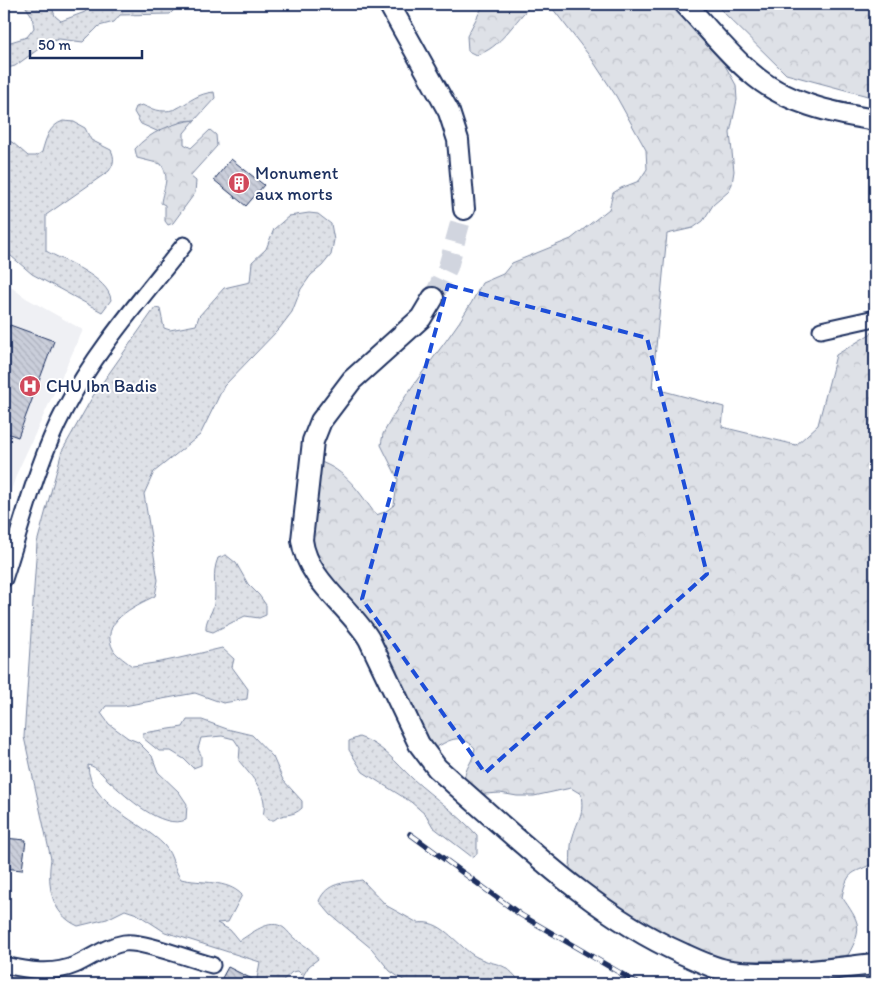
<svg xmlns="http://www.w3.org/2000/svg" width="879" height="988" viewBox="0 0 879 988" font-family="Itim,sans-serif">
	<style>
		.built { fill: #eff0f4 }
		.grass { fill: url(#grass-dots); stroke: #7c88a2 }
		.forest { fill: url(#forest-crowns); stroke: #7c88a2 }
		.building { fill: url(#building-back-hatch); stroke: #1b2f5e }
		.lines { fill: none; stroke-linecap: round; stroke-linejoin: round }
		.major-tunnel { stroke: #d1d5df; stroke-width: 20; stroke-dasharray: 20 10; stroke-linecap: butt }
		.minor-casing { stroke: #1b2f5e; stroke-width: 19 }
		.major-casing { stroke: #1b2f5e; stroke-width: 24 }
		.minor { stroke: #fff; stroke-width: 15 }
		.major { stroke: #fff; stroke-width: 20 }
		.rail-casing { stroke: #1b2f5e; stroke-width: 5.5 }
		.rail { stroke: #fff; stroke-width: 4; stroke-dasharray: 11; stroke-linecap: butt }
		.marked { fill: none; stroke: #1d4ed8; stroke-width: 4; stroke-dasharray: 10 6; stroke-linejoin: round }
		.labels { text-anchor: middle; dominant-baseline: central; stroke-width: 4; stroke-linejoin: round; paint-order: stroke }
		.poi-label { font-size: 18px; fill: #1b2f5e; stroke: #fff; text-anchor: start }
	</style>
	<defs>
		<pattern id="grass-dots" width="8" height="8" patternUnits="userSpaceOnUse" patternTransform="scale(1.25)"><rect width="8" height="8" fill="#dee1e7"/><path d="M2 2h.1M6 6h.1" fill="none" stroke="#bec1c9" stroke-width="1.8" stroke-linecap="round"/></pattern>
		<pattern id="forest-crowns" width="20" height="18" patternUnits="userSpaceOnUse" patternTransform="scale(1.25)"><rect width="20" height="18" fill="#dee1e7"/><path d="M2 6a3 3 0 1 1 6 0M12 15a3 3 0 1 1 6 0" fill="none" stroke="#bec1c9"/></pattern>
		<pattern id="building-back-hatch" width="6" height="6" patternUnits="userSpaceOnUse" patternTransform="scale(1.25)"><rect width="6" height="6" fill="#caceda"/><path d="M-1 5l2 2M0 0l6 6M5-1l2 2" fill="none" stroke="#adb1be"/></pattern>
	</defs>
	<rect width="100%" height="100%" fill="#fff"/>
	<filter id="ink" filterUnits="userSpaceOnUse"><feTurbulence type="fractalNoise" baseFrequency=".02" numOctaves="2"/><feDisplacementMap in="SourceGraphic" scale="10" xChannelSelector="R" yChannelSelector="G"/><feConvolveMatrix kernelMatrix="1 2 1 2 8 2 1 2 1" color-interpolation-filters="sRGB"/></filter>
	<g filter="url(#ink)">
		<!-- built -->
		<path class="built" d="M4,282L26,298L83,330L17,473L4,511Z"/>
		<!-- grass -->
		<path class="grass" d="M24,4H51L55,16L61,21L85,12L91,4H180L170,14L120,15L114,22L99,26L83,42L59,39L47,43L15,66L4,69V44L27,37L34,28L32,16Z
			M214,92L215,98L195,120L183,121L159,132L141,124L134,112L136,107L142,105C181,123 182,95 214,92Z
			M63,121L74,122L85,128L91,140L111,150C115,158 114,164 109,171L46,215V251C64,261 109,278 111,300L102,312L32,274L4,250V141L12,142L28,156H36L42,152C46,138 49,126 63,121Z
			M309,213L318,214L331,224L334,240L331,255L322,266L311,275L301,289L292,312L279,329L224,386L200,435L154,472L144,494L158,580L155,596C135,606 97,622 114,651C118,656 127,662 132,666C163,663 192,655 222,648L234,659L232,667L248,689L247,699L223,703L195,693L124,706H106L101,713L109,724L128,738L138,742L152,756L158,772L179,792L187,804L186,820C161,830 127,797 109,781C102,775 98,767 88,765C89,805 141,821 164,845C174,856 173,869 181,879C201,884 227,879 242,895L228,922L217,923L230,930L239,941C251,934 270,917 284,928C288,931 291,936 295,939C305,946 312,949 318,959L309,966L303,976L298,971L292,972L279,984H256L260,962L165,932L137,914L125,910L107,919L78,926C51,914 47,886 51,859L24,737L37,543L62,451L93,396L155,308L160,309L164,328L170,330L196,325L199,316L224,288L250,282L252,262L266,249L274,229L289,216Z
			M226,555L236,563L248,584L259,595L266,605V615L259,618L245,616L213,632L206,630C205,620 212,614 214,604C217,587 211,575 218,558Z
			M187,720H202L227,729L252,735L273,757L283,780L302,801V808C292,818 283,812 274,820H268L263,815C269,794 252,777 239,761L240,748L234,739L222,736L201,738L198,749L201,755V765L193,768L184,759L171,751H159L143,738V733L183,727Z
			M359,737C382,744 396,763 413,779C434,798 458,814 477,835V854L472,857L433,827L426,815L411,802L363,772L349,750V741Z
			M362,880L387,906L418,923C441,919 455,943 473,955C495,968 504,958 521,984H409L390,971L372,949L331,915L319,901C327,882 344,883 362,880Z"/>
		<!-- forest -->
		<path class="forest" d="M484,4H533C514,20 501,49 476,55L468,51L467,36Z
			M549,4H670L722,60L736,85L737,100L730,133L734,171L732,184L728,192L713,205L703,221L693,228L667,234L652,388L724,407L722,427L796,445L818,425L836,355L875,331V862C854,875 848,867 842,897C859,922 864,927 848,955L805,960L727,961L644,926L569,872C572,860 569,848 573,836C579,816 584,816 581,794L571,788L534,796H517L500,793L485,794L476,793L464,783C464,767 474,762 475,748C459,731 449,741 431,750L325,575L314,553L313,542L318,461C346,470 359,492 376,515L385,512L394,505L398,479L381,445L383,434C410,380 456,337 482,283L503,274L512,263L571,239L609,209L613,193L621,188L639,181L647,169L646,150L616,96L591,58Z
			M715,4H875V98L786,74Z
			M195,120L184,133V144L191,148L210,130L216,135L217,146L190,176L196,181L195,193L173,223L168,225L165,221V205L161,203C163,187 171,179 161,164L137,158L135,149C148,133 174,122 195,120Z"/>
		<!-- building -->
		<path class="building" d="M231,159L264,185L246,206L214,180Z
			M10,325L54,341L18,437L4,432V340Z
			M4,838L26,840L22,870L4,868Z
			M228,967L262,984H235L222,978Z"/>
		<g class="lines">
			<!-- major-tunnel -->
			<path class="major-tunnel" d="M433,298L448,267L464,209"/>
			<!-- minor casing -->
			<g class="minor-casing">
				<path id="minor" d="M821,330L875,318
					M4,579C22,525 37,462 64,411C95,351 142,298 184,245
					M4,965C27,970 52,975 75,965C91,958 106,946 124,943C142,940 191,960 212,965"/>
			</g>
			<!-- major casing -->
			<g class="major-casing">
				<path id="major" d="M389,4L449,112L458,140L464,209
					M685,4C707,27 727,53 751,73C785,103 832,113 875,120
					M433,298L421,318L352,380L321,421L313,441L302,540C307,580 349,606 369,639L419,744L437,768L457,786C527,847 596,915 681,953C697,960 714,969 731,971C779,977 828,969 875,964"/>
			</g>
			<!-- minor -->
			<use href="#minor" class="minor"/>
			<!-- major -->
			<use href="#major" class="major"/>
			<!-- rail casing -->
			<g class="rail-casing">
				<path id="rail" d="M410,834L521,915L639,984"/>
			</g>
			<!-- rail -->
			<use href="#rail" class="rail"/>
		</g>
	</g>
	<!-- marked area -->
	<path class="marked" d="M448,285L647,338L707,574L485,773L362,599Z"/>
	<!-- icons -->
	<defs>
		<g id="building-disc" transform="scale(1.125)"><circle r="9.5" fill="#d1495b" stroke="#fff"/><path d="M-4-6H4V6H1V3H-1V6H-4ZM-2.5-4.3h1.7v1.8h-1.7ZM.8-4.3h1.7v1.8H.8ZM-2.5-1h1.7V.8h-1.7ZM.8-1h1.7V.8H.8Z" fill="#fff"/></g>
		<g id="hospital-disc" transform="scale(1.125)"><circle r="9.5" fill="#d1495b" stroke="#fff"/><path d="M-5-5h3v3.5h4V-5h3V5h-3V1.5h-4V5h-3Z" fill="#fff"/></g>
	</defs>
	<g fill-rule="evenodd">
		<use href="#building-disc" x="239" y="183"/>
		<use href="#hospital-disc" x="30" y="386"/>
	</g>
	<g class="labels">
		<!-- poi labels -->
		<g class="poi-label">
			<text x="255" y="173">Monument<tspan x="255" dy="21">aux morts</tspan></text>
			<text x="46" y="386">CHU Ibn Badis</text>
		</g>
	</g>
	<!-- margin -->
	<rect width="879" height="988" fill="none" stroke="#fff" stroke-width="20"/>
	<rect x="10" y="10" width="859" height="968" fill="none" stroke="#1b2f5e" stroke-width="2" filter="url(#ink)"/>
	<!-- scale -->
	<path d="M30 50v8h112v-8" fill="none" stroke="#1b2f5e" stroke-width="2.5"/>
	<text x="38" y="50" font-size="15" fill="#1b2f5e" stroke="#ffffff" stroke-width="4" paint-order="stroke">50 m</text>
</svg>
